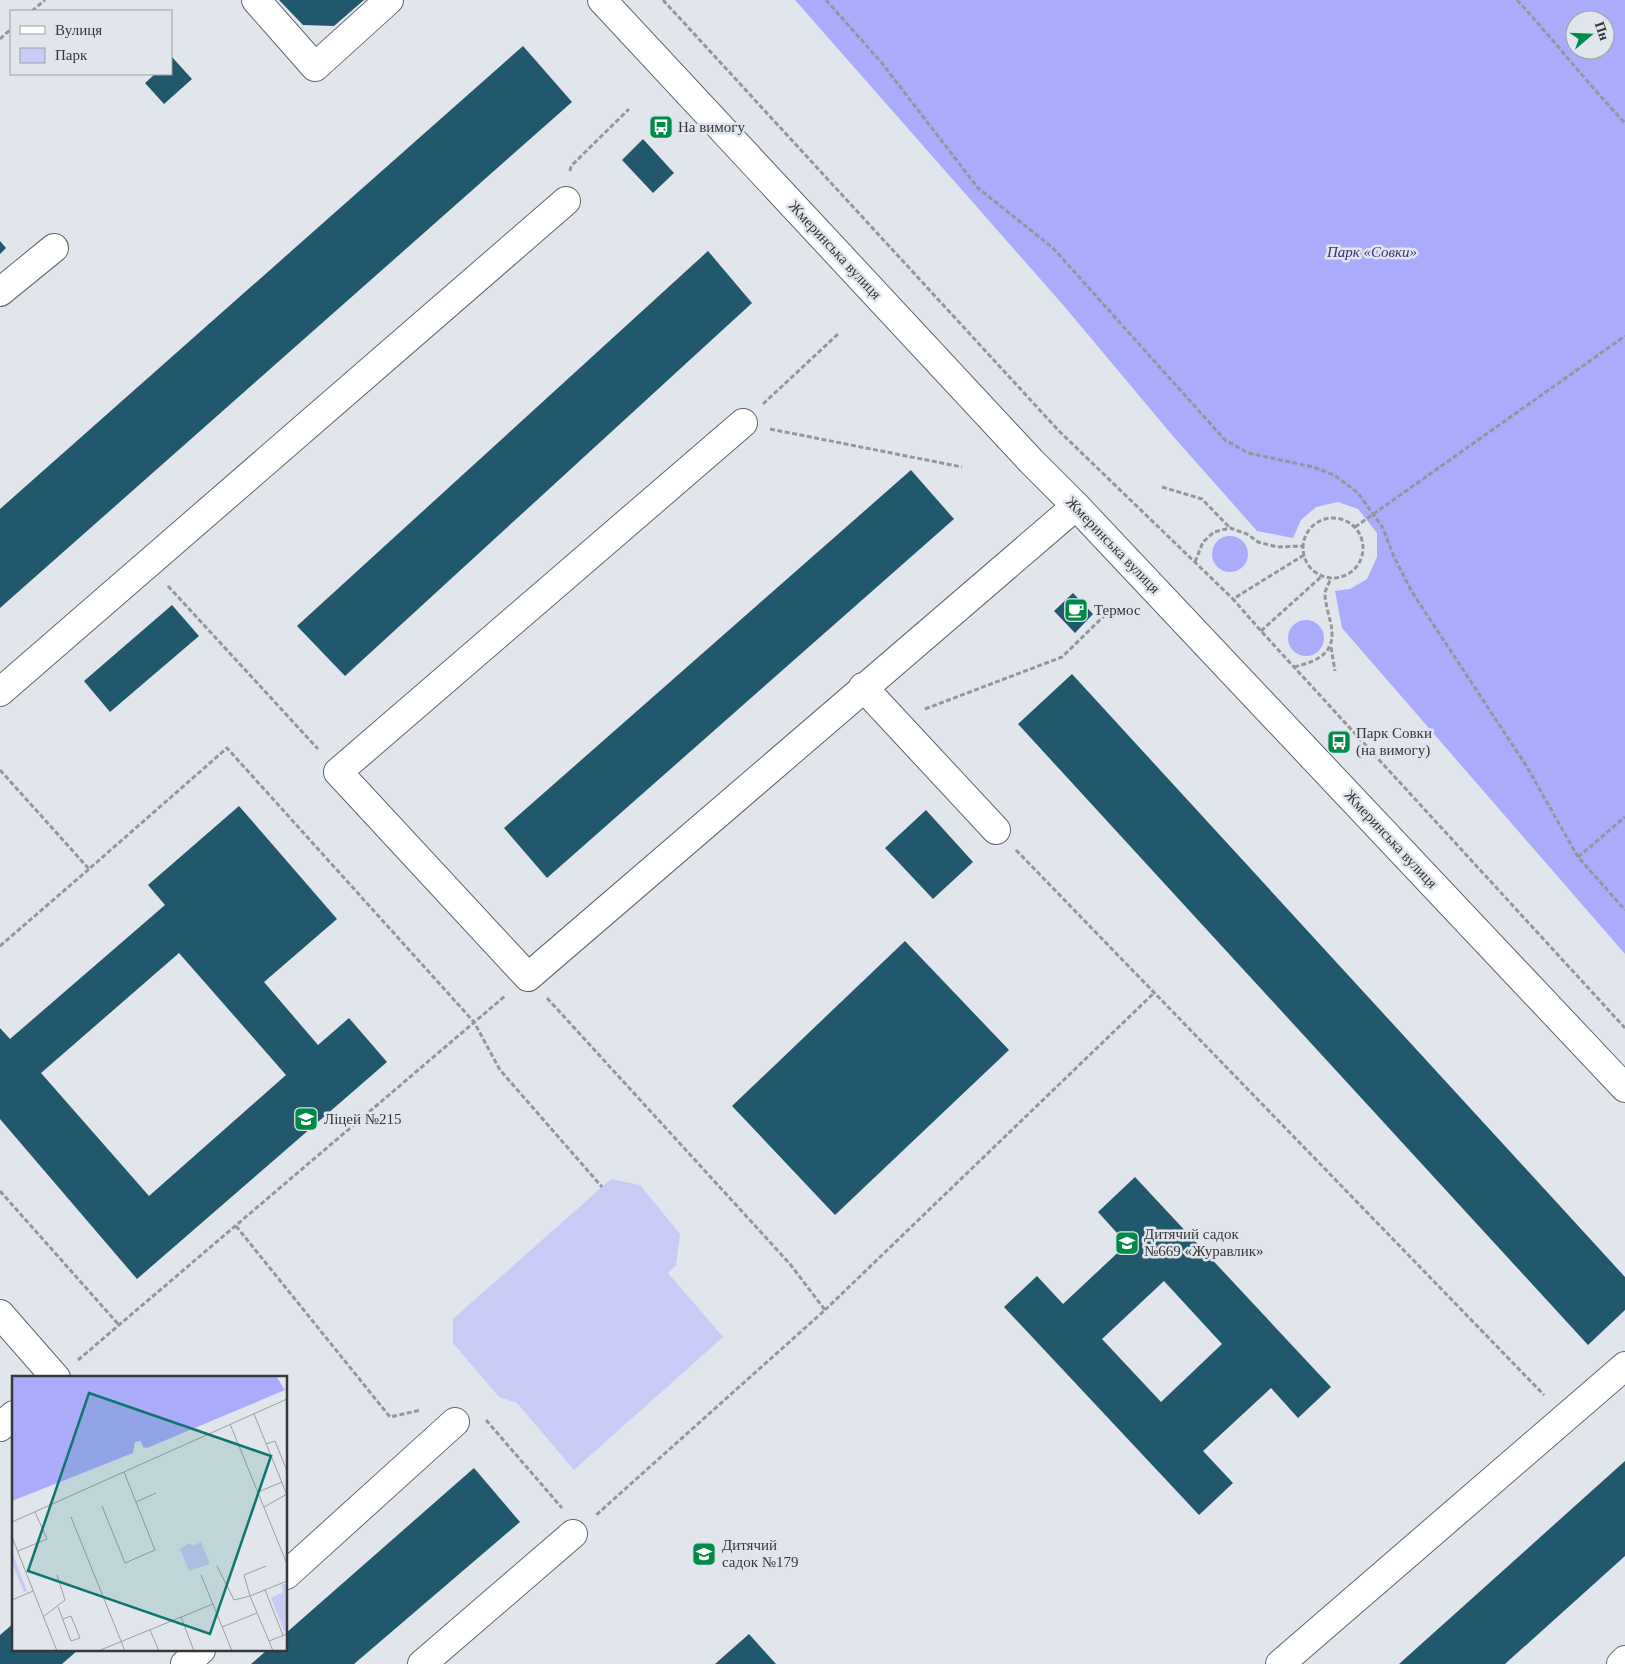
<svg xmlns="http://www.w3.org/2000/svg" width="1625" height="1664" viewBox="0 0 1625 1664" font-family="Georgia,serif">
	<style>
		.green { fill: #c9cbf6 }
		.forest { fill: #aaacfb; fill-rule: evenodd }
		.building { fill: #21586d; fill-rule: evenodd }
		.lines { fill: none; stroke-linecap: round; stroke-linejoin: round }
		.minor-casing { stroke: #61666b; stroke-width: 30 }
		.major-casing { stroke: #61666b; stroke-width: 30 }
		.path { stroke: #93979b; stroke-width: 3; stroke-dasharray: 5 2.5; stroke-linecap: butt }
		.minor { stroke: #fff; stroke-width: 28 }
		.major { stroke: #fff; stroke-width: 28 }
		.labels { text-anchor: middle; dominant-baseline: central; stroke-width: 5; stroke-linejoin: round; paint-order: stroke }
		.poi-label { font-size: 15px; fill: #35383a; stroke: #e0e6eb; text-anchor: start }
		.street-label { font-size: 15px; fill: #35383a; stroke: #e0e6eb }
		.park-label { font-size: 15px; font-style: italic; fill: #382d86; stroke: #e0e6eb }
		.inset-road { fill: none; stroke: #9ca0a4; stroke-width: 1 }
		.view { fill: #0f766e; fill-opacity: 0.15; stroke: #0f766e; stroke-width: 2.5 }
		.inset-edge { fill: none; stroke: #35383a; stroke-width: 2.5 }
	</style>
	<rect width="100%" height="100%" fill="#e0e6eb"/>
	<!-- green -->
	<path class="green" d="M611,1179L640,1185L680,1234L676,1265L668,1273L723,1337L574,1470L517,1403L499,1397L453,1343V1319Z"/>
	<!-- forest -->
	<path class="forest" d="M795,0H1625V954L1342,628L1335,591L1350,589L1367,579L1377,557V533L1358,509L1338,502L1316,507L1301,520L1293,538L1257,531L1172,435L1064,306ZM1575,20H1605V50H1575Z
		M1212 554a18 18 0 1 1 36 0a18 18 0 1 1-36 0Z
		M1288 638a18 18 0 1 1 36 0a18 18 0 1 1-36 0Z"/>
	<!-- building -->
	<path class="building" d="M279,0H364L334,26L303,25Z
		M523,46L572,102L0,608V509Z
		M172,57L192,79L164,104L145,83L155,74H171Z
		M643,139L674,173L653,193L622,160Z
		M0,241L6,248L0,254Z
		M708,251L752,303L345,676L297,626Z
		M911,470L954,519L547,878L504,828Z
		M1073,593L1093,614L1075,633L1054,611Z
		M172,605L199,636L110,712L84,681Z
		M1072,674L1625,1277V1310L1588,1345L1018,724Z
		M239,806L337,919L264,982L318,1045L349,1018L387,1062L137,1279L0,1119V1028L10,1039L165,905L148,885ZM179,953L286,1075L149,1196L41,1073Z
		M926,810L973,862L933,899L885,848Z
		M905,941L1009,1050L835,1215L732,1106Z
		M1135,1177L1331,1387L1298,1418L1271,1388L1203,1451L1233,1483L1199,1515L1004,1307L1037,1276L1063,1304L1127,1244L1098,1212ZM1164,1281L1222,1344L1161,1402L1102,1339Z
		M1625,1461V1556L1505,1664H1399Z
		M474,1468L520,1522L354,1664H251L267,1650H286V1633Z
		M14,1623V1650H78L62,1664H0V1635Z
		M749,1634L776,1664H715Z"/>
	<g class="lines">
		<!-- minor casing -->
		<g class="minor-casing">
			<path id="minor" d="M256,0L315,67L389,0
				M0,292L54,248
				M743,423L338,772L528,977L1076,506
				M863,687L996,830
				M0,692L566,201
				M0,1314L56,1378
				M0,1427L14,1415
				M286,1575L455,1422
				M185,1664L201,1650
				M422,1664L573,1534
				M1280,1664L1625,1366
				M1621,1664L1625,1660"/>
		</g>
		<!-- major casing -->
		<g class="major-casing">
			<path id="major" d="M602,0L1031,461L1076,506L1625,1088"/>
		</g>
		<!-- path -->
		<path class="path" d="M663,0L1059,431L1233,599
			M826,0L881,62L978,188L1053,248L1225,440L1248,453L1313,467L1334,475L1358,493L1383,528L1394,557L1412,592L1527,767L1578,857L1625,910
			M1517,0C1554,40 1587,83 1625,123
			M32,11L45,0
			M0,39L11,29
			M570,171L571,166L629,109
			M763,404L838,334
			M770,429L962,467
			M1162,487L1202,499L1230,528
			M1303 548a30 30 0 1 1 60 0a30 30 0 1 1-60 0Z
			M1355,527L1625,336
			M1304,555L1233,599L1261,631L1625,1028
			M1195,562L1203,542L1214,532L1230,528L1247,534L1258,542L1277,547L1302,546
			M168,586L318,749
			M1261,631L1322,576
			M1331,647L1335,671
			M1294,667C1321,660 1338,652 1330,620C1328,612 1325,602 1325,593C1326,588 1329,583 1331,578
			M925,709L1062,657L1104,616
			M0,770L89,869L227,748L474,1022L500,1070L602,1187
			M1016,850L1544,1395
			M1578,857L1625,817
			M0,946L89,869
			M547,998L790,1264L825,1310L595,1516
			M0,1191L119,1325
			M236,1226L390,1417L421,1410
			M825,1310L1155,992
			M78,1360L505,996
			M486,1420L562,1508"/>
		<!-- minor -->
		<use href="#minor" class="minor"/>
		<!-- major -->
		<use href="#major" class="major"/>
	</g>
	<!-- icons -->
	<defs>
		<g id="bus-square" transform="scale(1.25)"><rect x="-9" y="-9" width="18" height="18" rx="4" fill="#008a48" stroke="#e0e6eb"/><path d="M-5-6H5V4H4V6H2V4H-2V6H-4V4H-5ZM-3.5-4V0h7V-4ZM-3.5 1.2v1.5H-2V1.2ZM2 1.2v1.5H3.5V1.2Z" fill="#fff"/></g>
		<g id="cafe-square" transform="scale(1.25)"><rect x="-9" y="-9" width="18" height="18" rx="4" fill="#008a48" stroke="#e0e6eb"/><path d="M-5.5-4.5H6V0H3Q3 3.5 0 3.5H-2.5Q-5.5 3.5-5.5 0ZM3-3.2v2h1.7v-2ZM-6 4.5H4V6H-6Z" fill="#fff"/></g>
		<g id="school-square" transform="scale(1.25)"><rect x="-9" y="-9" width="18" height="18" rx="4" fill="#008a48" stroke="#e0e6eb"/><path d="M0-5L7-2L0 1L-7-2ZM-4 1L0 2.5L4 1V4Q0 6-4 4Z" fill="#fff"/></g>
	</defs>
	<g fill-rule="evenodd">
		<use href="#bus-square" x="661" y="127"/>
		<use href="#cafe-square" x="1076" y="610"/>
		<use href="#bus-square" x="1339" y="742"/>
		<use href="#school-square" x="306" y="1119"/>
		<use href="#school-square" x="1127" y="1243"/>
		<use href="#school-square" x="704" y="1554"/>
	</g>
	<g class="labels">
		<!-- poi labels -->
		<g class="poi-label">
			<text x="678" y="127">На вимогу</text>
			<text x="1094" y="610">Термос</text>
			<text x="1356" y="733">Парк Совки<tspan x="1356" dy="17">(на вимогу)</tspan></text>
			<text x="324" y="1119">Ліцей №215</text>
			<text x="1144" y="1234">Дитячий садок<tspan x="1144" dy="17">№669 «Журавлик»</tspan></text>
			<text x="722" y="1545">Дитячий<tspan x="722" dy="17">садок №179</tspan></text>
		</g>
		<!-- street labels -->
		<g class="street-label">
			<text transform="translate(835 250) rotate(47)">Жмеринська вулиця</text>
			<text transform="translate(1113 545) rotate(46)">Жмеринська вулиця</text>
			<text transform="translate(1391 839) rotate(47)">Жмеринська вулиця</text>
		</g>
		<!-- park labels -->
		<g class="park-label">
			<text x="1372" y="252">Парк «Совки»</text>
		</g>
	</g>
	<!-- overview -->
	<g transform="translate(12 1376)">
		<rect width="275" height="275" fill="#e0e6eb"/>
		<path d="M189,166L198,188L177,195L168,173L177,167L181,170ZM0,176L15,215L12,216L0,187ZM275,207V254L272,255L259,222L271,216L269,209Z" fill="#c9cbf6"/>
		<path d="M0,0H264L273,14L135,72L131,71L129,65L123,66L121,77L0,125Z" fill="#aaacfb"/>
		<path class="inset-road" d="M242,38L275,119M218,48L275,188M254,68L263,65L275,95M246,116L270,106M124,126L144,117M90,130L113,187L143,174L112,96M252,131L275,118M59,141L113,275M0,146L275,23M0,161L45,275M6,175L35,163L23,136M205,190L222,224L238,220L232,199L254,190M189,199L220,275M253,214L271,259M0,224L21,215M46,231L59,265L68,262L59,240L51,243M31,241L53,224L45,199M169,241L182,275M210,251L245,237M138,254L147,275M257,265L238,220L275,205M86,275L201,228M261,275L257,265L275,258"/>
		<path class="view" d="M77,17L259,80L198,258L16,195Z"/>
		<rect width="275" height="275" class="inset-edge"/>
	</g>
	<!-- legend -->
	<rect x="10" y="10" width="162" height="65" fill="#e0e6eb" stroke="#9ca0a4"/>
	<rect x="20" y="26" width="25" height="8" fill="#ffffff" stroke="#9ca0a4"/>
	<text x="55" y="35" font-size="15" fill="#35383a">Вулиця</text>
	<rect x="20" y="48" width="25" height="15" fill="#c9cbf6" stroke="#9ca0a4"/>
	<text x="55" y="60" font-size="15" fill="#35383a">Парк</text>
	<!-- north arrow -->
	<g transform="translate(1590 35) rotate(71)"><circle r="24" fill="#e0e6eb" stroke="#9ca0a4"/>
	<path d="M0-4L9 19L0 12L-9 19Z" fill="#008a48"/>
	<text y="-8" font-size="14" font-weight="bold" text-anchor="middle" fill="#35383a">Пн</text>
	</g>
</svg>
